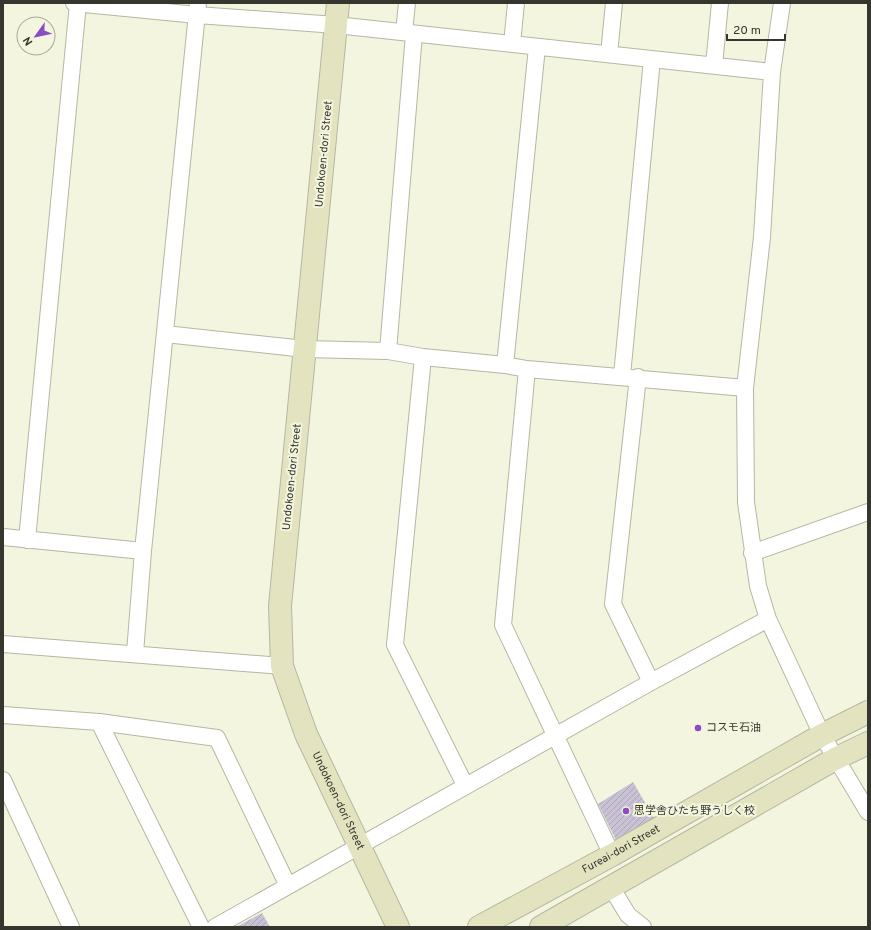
<svg xmlns="http://www.w3.org/2000/svg" width="871" height="930" viewBox="0 0 871 930" font-family="Overpass,'Noto Sans JP',sans-serif">
	<style>
		.building { fill: url(#building-hatch) }
		.lines { fill: none; stroke-linecap: round; stroke-linejoin: round }
		.street-casing { stroke: #b5b7a3; stroke-width: 18 }
		.secondary-casing { stroke: #b5b7a3; stroke-width: 24 }
		.street { stroke: #fff; stroke-width: 16 }
		.secondary { stroke: #e3e4bf; stroke-width: 22 }
		.poi-dot { fill: #8a4cc2; stroke: #f3f5df; stroke-width: 1.5 }
		.labels { text-anchor: middle; dominant-baseline: central; stroke-width: 4; stroke-linejoin: round; paint-order: stroke }
		.street-label { font-size: 11px; fill: #35362e; stroke: #f3f5df }
		.poi-label { font-size: 11px; fill: #35362e; stroke: #f3f5df; text-anchor: start }
	</style>
	<defs>
		<pattern id="building-hatch" width="6" height="6" patternUnits="userSpaceOnUse"><rect width="6" height="6" fill="#c9c1d4"/><path d="M-1 1l2-2M0 6l6-6M5 7l2-2" fill="none" stroke="#ada6b6"/></pattern>
	</defs>
	<rect width="100%" height="100%" fill="#f3f5df"/>
	<!-- building -->
	<path class="building" d="M633,782L654,818L616,840L598,804Z
		M262,913L270,927H236Z"/>
	<g class="lines">
		<!-- street casing -->
		<g class="street-casing">
			<path id="street" d="M74,3L197,15L336,25L772,72
				M782,3L772,72L762,237L745,388L746,502L758,586L768,619L822,735L868,812
				M404,32L407,3
				M512,44L516,3
				M609,54L614,3
				M714,65L720,3
				M165,334L305,349L388,351L423,357L505,365L527,369L745,388
				M388,351L414,34
				M423,357L395,645L465,785
				M505,365L537,47
				M527,369L503,625L612,855
				M622,376L652,59
				M638,377L613,604L651,682
				M3,537L143,551
				M27,540L78,3
				M752,553L868,512
				M3,644L282,666
				M135,653L143,551L198,3
				M3,715L99,722L217,738L288,886
				M99,722L201,927
				M3,780L71,927
				M611,887L628,915L643,927
				M215,927L651,682L768,619"/>
		</g>
		<!-- secondary casing -->
		<g class="secondary-casing">
			<g id="secondary">
				<path id="s1" d="M338,3L280,606L282,666L306,734L398,927"/>
				<path id="s2" d="M479,927L612,855L822,735L868,712"/>
				<path d="M541,927L835,759L868,743"/>
			</g>
		</g>
		<!-- street -->
		<use href="#street" class="street"/>
		<!-- secondary -->
		<use href="#secondary" class="secondary"/>
	</g>
	<!-- markers -->
	<g class="poi-dot">
		<circle cx="698" cy="728" r="4"/>
		<circle cx="626" cy="811" r="4"/>
	</g>
	<g class="labels">
		<!-- street labels -->
		<g class="street-label">
			<text transform="translate(324 154) rotate(-85)">Undokoen-dori Street</text>
			<text transform="translate(292 477) rotate(-84)">Undokoen-dori Street</text>
			<text stroke="none"><textPath href="#s1" startOffset="812">Undokoen-dori Street</textPath></text>
			<text stroke="none"><textPath href="#s2" startOffset="162">Fureai-dori Street</textPath></text>
		</g>
		<!-- poi labels -->
		<g class="poi-label">
			<text x="706" y="728">コスモ石油</text>
			<text x="634" y="811">思学舎ひたち野うしく校</text>
		</g>
	</g>
	<!-- border -->
	<rect width="871" height="930" fill="none" stroke="#35362e" stroke-width="8"/>
	<!-- north arrow -->
	<g transform="translate(36 36) rotate(237)"><circle r="19" fill="#f3f5df" stroke="#a7a998"/>
	<path d="M0-3L7 15L0 10L-7 15Z" fill="#8a4cc2"/>
	<text y="-6" font-size="11" font-weight="bold" text-anchor="middle" fill="#35362e">N</text>
	</g>
	<!-- scale -->
	<path d="M727 34v6h58v-6" fill="none" stroke="#35362e" stroke-width="2"/>
	<text x="733" y="34" font-size="12" fill="#35362e" stroke="#f3f5df" stroke-width="3" paint-order="stroke">20 m</text>
</svg>
